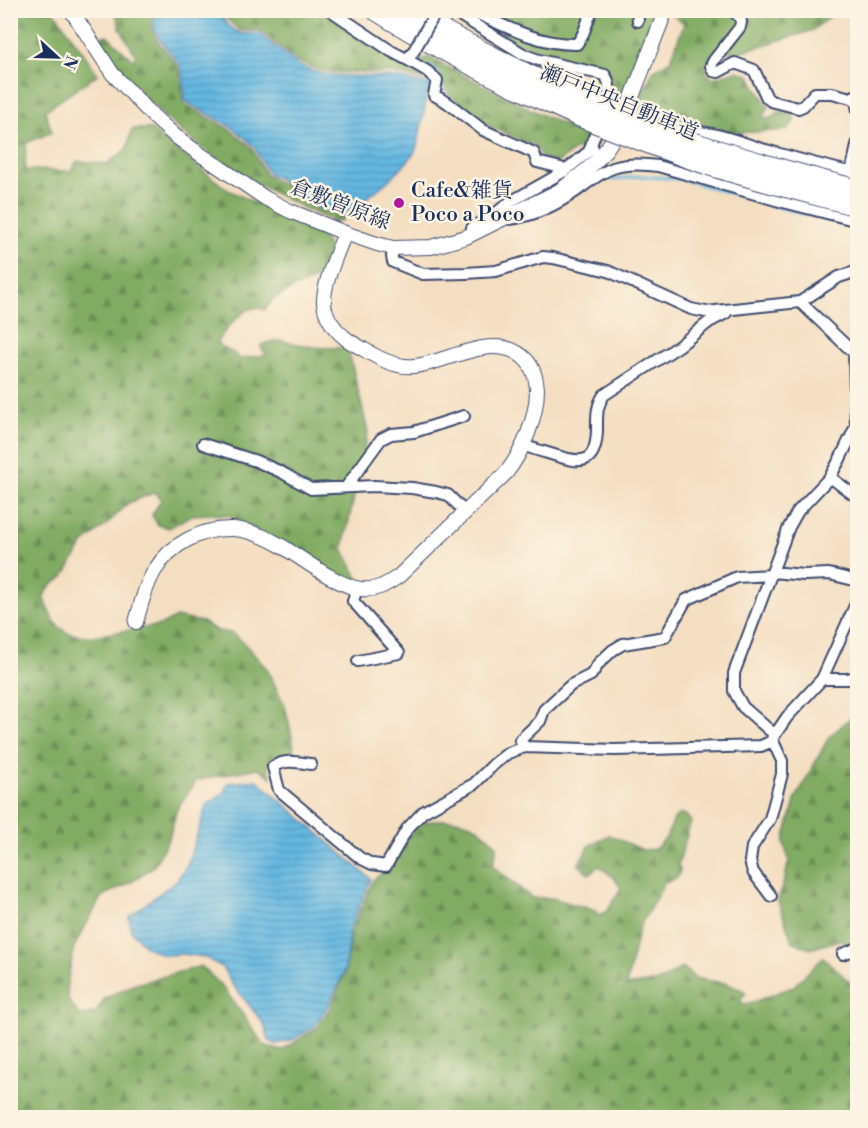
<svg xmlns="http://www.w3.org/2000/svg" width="868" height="1128" viewBox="0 0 868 1128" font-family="'Libre Bodoni','Noto Serif JP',serif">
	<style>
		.forest { fill: url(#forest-firs); stroke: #4e6d60; stroke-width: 1.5 }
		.water { fill: url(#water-rules); stroke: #4074a0; stroke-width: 1.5 }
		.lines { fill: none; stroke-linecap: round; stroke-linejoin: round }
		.stream { stroke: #65b8e1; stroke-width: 3 }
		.minor-casing { stroke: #3c496d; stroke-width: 14 }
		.tertiary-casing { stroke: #3c496d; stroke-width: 16 }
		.motorway-casing { stroke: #3c496d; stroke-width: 22 }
		.minor { stroke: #fff; stroke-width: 10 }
		.tertiary { stroke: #fff; stroke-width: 14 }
		.motorway { stroke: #fff; stroke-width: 20 }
		.minor-bridge-casing { stroke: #3c496d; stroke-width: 14; stroke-linecap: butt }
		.motorway-bridge-casing { stroke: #3c496d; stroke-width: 22; stroke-linecap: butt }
		.minor-bridge { stroke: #fff; stroke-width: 10 }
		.motorway-bridge { stroke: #fff; stroke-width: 20 }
		.poi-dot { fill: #b5179e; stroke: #fcf5e5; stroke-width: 2 }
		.labels { text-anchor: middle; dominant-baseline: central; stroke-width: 5; stroke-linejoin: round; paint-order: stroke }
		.street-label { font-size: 21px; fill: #1b2f5e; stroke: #fcf5e5 }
		.poi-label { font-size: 21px; fill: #1b2f5e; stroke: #fcf5e5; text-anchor: start }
	</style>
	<defs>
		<pattern id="forest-firs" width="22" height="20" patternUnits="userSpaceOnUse" patternTransform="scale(1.5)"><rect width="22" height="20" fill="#81ab62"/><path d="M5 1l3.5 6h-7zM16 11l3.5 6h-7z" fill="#698c54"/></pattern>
		<pattern id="water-rules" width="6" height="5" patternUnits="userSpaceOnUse" patternTransform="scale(1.5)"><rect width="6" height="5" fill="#65b8e1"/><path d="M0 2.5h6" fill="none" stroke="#5296ba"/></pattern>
	</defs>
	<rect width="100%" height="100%" fill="#fcf5e5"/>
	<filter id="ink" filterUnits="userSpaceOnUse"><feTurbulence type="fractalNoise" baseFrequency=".0167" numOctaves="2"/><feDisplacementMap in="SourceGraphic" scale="12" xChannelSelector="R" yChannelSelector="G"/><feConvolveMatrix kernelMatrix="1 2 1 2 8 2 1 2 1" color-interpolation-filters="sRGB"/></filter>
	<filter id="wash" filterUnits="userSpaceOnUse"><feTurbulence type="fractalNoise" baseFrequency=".008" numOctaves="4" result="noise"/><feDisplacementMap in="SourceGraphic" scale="24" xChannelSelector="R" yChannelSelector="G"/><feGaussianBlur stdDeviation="1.35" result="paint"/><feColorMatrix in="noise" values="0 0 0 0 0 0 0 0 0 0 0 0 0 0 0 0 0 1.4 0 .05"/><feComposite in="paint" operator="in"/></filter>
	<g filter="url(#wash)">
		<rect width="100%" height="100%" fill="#f4dec1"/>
		<!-- forest -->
		<path class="forest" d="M10,11H54L98,74L45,111L52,132L26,143L25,170L71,171L77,161L106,164L117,157L127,148L132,129H150L228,190L314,231C336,245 328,255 322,276L294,288L273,299L265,310C262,309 259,307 255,308C241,309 223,332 217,343C223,351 234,350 240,359L265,355L266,352L262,350L261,346C276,335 297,345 313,347C325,348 337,348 348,348L368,432L343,548L361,584L342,578L239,524L231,516L211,514L191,515L169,528L158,525L152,515L161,500L156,492L128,503L105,526L83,544L64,577L51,585L43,597L51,616L58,626L68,633L80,636H93L162,625L176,617L202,622L218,631L231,633L242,641L267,669L285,706L294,746L291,756L267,765L271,777L258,768L197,780L177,809L169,838L154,866L130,883L102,896L74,947L67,985L68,1000L80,1016L96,1012L105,998L133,985L201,966L223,987L264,1045L281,1051L317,1028L330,1008L345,973L350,946V934L374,879L391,866L406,840L418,823C435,820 454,817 471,824C481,828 489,838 497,846L493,866L532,898H552L594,910L600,915L607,911L621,888L614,878L599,866L589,874L578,864L590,845L609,835L643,850L655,849L666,838L674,819L680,814L686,815L691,822L678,865L680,870L678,877L664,884L639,928L626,986L661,981L683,967L694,978L725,983L742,990L746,993L740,999L743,1004L751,1003L793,987L823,957L857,989V1117H11Z
			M115,11H154C147,32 157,41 171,57C174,61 177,65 179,69C183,79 182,92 183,103L232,131L252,148L265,174L277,182L294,189L317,209L345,215L343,220L335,222C265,192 196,153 144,96C137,89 130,83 125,76C115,64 108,50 99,37L107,35C115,42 127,57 135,60V54L120,28Z
			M219,11H325L409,64L428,57L546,117L590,135L585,143L557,163L542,158L535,146L486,125L449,94L445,86L431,81L391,73L332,72L314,68L297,61L260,31L240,30L232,24Z
			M461,11H654L630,75L618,102L612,100L613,95L608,71L574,62L509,40Z
			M675,11H838L811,31L736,53L715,51L706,67L707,74L712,78L737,71L750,75L754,84L769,107L763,117L771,119C777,109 782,111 793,113L794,122L788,130L734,133L699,123H668L635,110L653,71L671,60L684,23L674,16Z
			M857,712V943L854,944L840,940L810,949L792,941L778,901L785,878L789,860L784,843L785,837L796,798L829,737Z"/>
		<!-- water -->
		<path class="water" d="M158,11H216L230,27L240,33L260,34L298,65L313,71L330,75L390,77L439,86L444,90L442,97L429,93L426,97L424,114L417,146L414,153L406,163L387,182L351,210L343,212L318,207L309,201L295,187L273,176L267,172L254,146L233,128L185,101C184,91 185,78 181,68C173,48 143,35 158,11Z
			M257,780L371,879L348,933L349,946L344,973L328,1006L314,1027L292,1040L276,1044L269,1041L264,1024L232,984L222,967L204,957L184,954L164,955L146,947L131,931L129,917L177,880L187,865L207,804L224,793L228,783Z"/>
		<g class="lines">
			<!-- stream -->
			<path class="stream" d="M576,36L586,10
				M430,67C440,73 443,79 441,91
				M613,180L640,176L682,179L788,210L858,226"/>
		</g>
	</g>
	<g filter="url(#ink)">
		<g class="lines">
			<!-- minor casing -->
			<g class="minor-casing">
				<path id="minor" d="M330,10L391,51L408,60L411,54
					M451,10L525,55L539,60L605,75C619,95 595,127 590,149
					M470,10C504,26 540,45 577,44L583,34L592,10
					M637,10L638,21
					M731,10L740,17L741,22L740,27L714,60L711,66L713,71L718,72L735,63L754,70L767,98L771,101L798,108L803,106L815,93H832L851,98L858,94
					M408,60L427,71L437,80L434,95L448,103L483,130L532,152L534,153L537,162L561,168L563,172
					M855,96L858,111
					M675,132C705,128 734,140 762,149C794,158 825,167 858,174
					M851,173L858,141
					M510,219C534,216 558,204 578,190C589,182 599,173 613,168C627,163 644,164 658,166L783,202L858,221
					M472,228L495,214L510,202L565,171L593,148
					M393,248L392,257L393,262L423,274L466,273L496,271L543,257L553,258L608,271L691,309L706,312L800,302L839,277L858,271
					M203,444L256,461L281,472L311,489L374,486L412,488L436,492L448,495L465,512
					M523,445C533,449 544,452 554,455C582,464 596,465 597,430C597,417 596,406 604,395L679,346L709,322L726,313
					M830,477L858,498
					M346,487L381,439L391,434L414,432L464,416
					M772,572L804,575L829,574L858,581
					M357,589L353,601L399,653L358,661
					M822,679H847L858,677
					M775,735L743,707L734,691V673L789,527L798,511L830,477L840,459L856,426L854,353L800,302
					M525,747L520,740L540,721L544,710L571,685L591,675L599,663L613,650L623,644L665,637L686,600L737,577L771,575
					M311,764C297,762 285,759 273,767L279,790L360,858L372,864L386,866L407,829L423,812L474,784L494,764L508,753L525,747L615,750L761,746L770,742L787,717L822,679L858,599
					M771,896L753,872L750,861L752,847L770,819L782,774V761L772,739
					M843,954L858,948"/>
			</g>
			<!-- tertiary casing -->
			<g class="tertiary-casing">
				<path id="tertiary" d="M71,10L112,73L153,116L174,135L194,150L265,198L290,211L345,233L377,244L393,248L431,247L466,237L559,191C573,181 587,171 599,158C618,137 627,110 637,84C646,61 655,38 664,15
					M136,622C141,605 145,586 155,570C171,544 201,528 233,529C249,530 266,537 280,545C300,557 339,587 361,589C376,591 386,585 399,576L506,473C523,452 537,417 537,389C536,376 533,365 523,357C494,331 447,363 414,366C396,368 378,358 363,349C357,345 349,342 344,337C334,329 325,316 324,303C323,284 338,251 345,233"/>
			</g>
			<!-- motorway casing -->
			<g class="motorway-casing">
				<path id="motorway" d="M376,10C440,51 509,85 578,116
					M406,10C464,43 524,74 585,101"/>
			</g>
			<!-- minor -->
			<use href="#minor" class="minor"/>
			<!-- tertiary -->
			<use href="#tertiary" class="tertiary"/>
			<!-- motorway -->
			<use href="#motorway" class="motorway"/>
			<!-- minor-bridge casing -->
			<g class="minor-bridge-casing">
				<path id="minor-bridge" d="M412,54L437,10"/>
			</g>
			<!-- motorway-bridge casing -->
			<g class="motorway-bridge-casing">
				<path id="motorway-bridge" d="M585,101C608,111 630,121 654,129C720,153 789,172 858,190
					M578,116C622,133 666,151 712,166C760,181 809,193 858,206"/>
			</g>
			<!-- minor-bridge -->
			<use href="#minor-bridge" class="minor-bridge"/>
			<!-- motorway-bridge -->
			<use href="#motorway-bridge" class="motorway-bridge"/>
		</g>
	</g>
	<!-- markers -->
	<circle class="poi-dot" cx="399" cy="203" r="6"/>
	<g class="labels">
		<!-- street labels -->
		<g class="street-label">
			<text transform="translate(619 103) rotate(22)">瀬戸中央自動車道</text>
			<text transform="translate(340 205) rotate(21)">倉敷曽原線</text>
		</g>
		<!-- poi labels -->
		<g class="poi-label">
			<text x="411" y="191">Cafe&amp;雑貨<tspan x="411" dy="24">Poco a Poco</tspan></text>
		</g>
	</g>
	<!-- margin -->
	<rect width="868" height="1128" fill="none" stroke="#fcf5e5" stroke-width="36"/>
	<!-- north arrow -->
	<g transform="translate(57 57) rotate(112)" stroke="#fcf5e5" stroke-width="4.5" paint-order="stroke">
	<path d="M0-4.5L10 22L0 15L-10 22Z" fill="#1b2f5e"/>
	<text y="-9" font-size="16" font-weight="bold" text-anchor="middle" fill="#1b2f5e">N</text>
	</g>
</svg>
